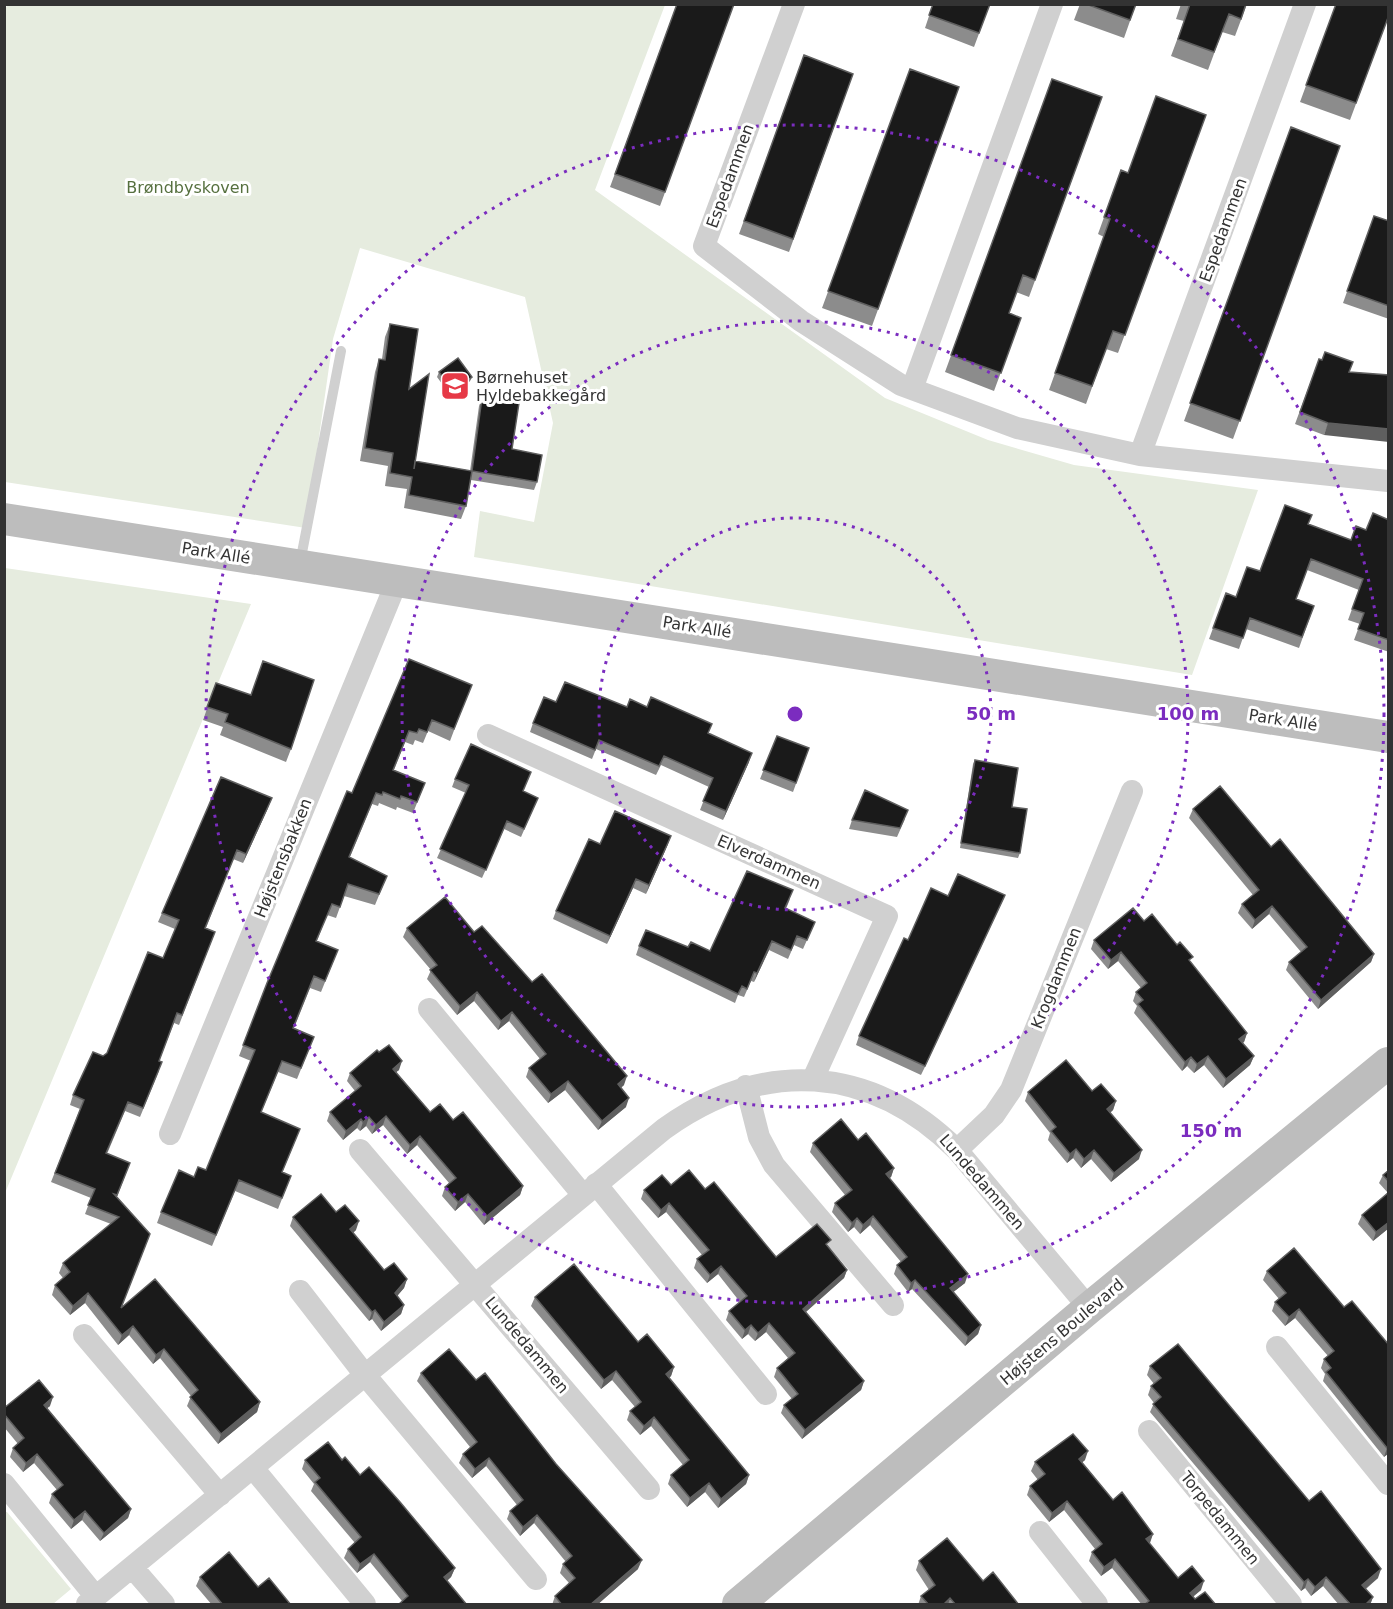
<svg xmlns="http://www.w3.org/2000/svg" width="1393" height="1609" viewBox="0 0 1393 1609" font-family="'DejaVu Sans',sans-serif">
	<style>
		.green { fill: #e6ecdf }
		.lines { fill: none; stroke-linecap: round; stroke-linejoin: round }
		.lane { stroke: #d0d0d0; stroke-width: 10 }
		.street { stroke: #d0d0d0; stroke-width: 22 }
		.secondary { stroke: #bdbdbd; stroke-width: 32 }
		.wall { fill: #8c8c8c }
		.shaded-wall { fill: #5f5f5f }
		.building { fill: #1a1a1a; stroke: #5f5f5f; stroke-width: 1.5 }
		.ring { fill: none; stroke: #7b2cbf; stroke-width: 3; stroke-dasharray: 3 6 }
		.labels { text-anchor: middle; dominant-baseline: central; stroke-width: 6; stroke-linejoin: round; paint-order: stroke }
		.street-label { font-size: 16px; fill: #333; stroke: #fff }
		.park-label { font-size: 16px; fill: #56703f; stroke: #fff }
		.poi-label { font-size: 16px; fill: #333; stroke: #fff; text-anchor: start }
		.centre { fill: #7b2cbf; stroke: #fff; stroke-width: 3 }
		.ring-label { font-size: 18px; text-anchor: middle; font-weight: bold; fill: #7b2cbf; stroke: #fff; stroke-width: 6; stroke-linejoin: round; paint-order: stroke }
	</style>
	<rect width="100%" height="100%" fill="#fff"/>
	<!-- green -->
	<path class="green" d="M8,4L665,5L595,190L885,398L988,440L1074,465L1258,490L1192,675L474,557L480,511L534,522L553,423L525,297L360,248L333,339L306,528L5,482L4,11Z
		M5,568L251,604L5,1193Z
		M5,1512H7L71,1589L53,1604H5Z"/>
	<g class="lines">
		<!-- lane -->
		<path class="lane" d="M300,563L341,351"/>
		<!-- street -->
		<path class="street" d="M794,4L704,246L801,321L901,385L1017,428L1140,455L1388,481
			M912,389L1052,4
			M1140,455L1305,4
			M488,735L887,916L813,1079
			M429,1009L583,1195
			M746,1086L759,1137L774,1165L893,1305
			M170,1134L397,581
			M360,1150L649,1489
			M957,1150L994,1115L1011,1090L1132,791
			M596,1184L766,1394
			M300,1291L365,1375L536,1579
			M84,1335L220,1495
			M1277,1347L1388,1484
			M1149,1431L1291,1604
			M253,1468L365,1604
			M4,1484L96,1597
			M1040,1532L1097,1604
			M132,1567L164,1604
			M87,1604L664,1129C763,1058 870,1064 957,1150L1089,1308"/>
		<!-- secondary -->
		<path class="secondary" d="M4,519L1388,737
			M738,1604L1089,1308L1388,1063"/>
	</g>
	<!-- wall -->
	<path class="wall" d="M677,4H734L660,206L610,187Z
		M933,4H990L974,47L925,28Z
		M1080,4H1136L1124,38L1074,20Z
		M1181,4H1247L1235,36L1222,32L1208,70L1171,56L1184,21L1176,19Z
		M1336,4L1389,15L1350,120L1300,102Z
		M804,55L853,74L789,252L739,234Z
		M910,69L959,87L872,326L822,308Z
		M1052,79L1102,97L1029,297L1016,292L1009,313L1021,318L994,391L945,372Z
		M1206,115L1118,353L1106,349L1086,404L1049,390L1104,237L1098,234L1121,170L1128,173Z
		M1291,127L1340,146L1233,439L1184,421Z
		M1374,216L1389,221V319L1343,303Z
		M390,324L409,389L415,462L470,471L479,406L482,398L512,449L537,482L534,490L471,480L466,506L461,519L404,508L407,489L385,486L388,466L360,461L375,372L379,359H382L385,337Z
		M1319,359L1322,360L1353,362L1324,435L1295,424Z
		M439,372L470,381L451,396L437,377Z
		M1389,520V652L1354,640L1360,624L1348,620L1359,590L1307,570L1296,599L1314,606L1299,648L1246,629L1239,649L1209,639L1226,593L1236,597L1308,524L1351,540L1366,530Z
		M409,659L467,696L450,741L428,731L423,743L415,740L413,745L405,742L394,770L425,783L413,813L397,807L396,810L379,803L378,806L372,804L350,857L387,876L375,905L344,896L336,918L327,915L317,941L338,950L321,992L310,988L294,1028L314,1037L297,1079L278,1072L261,1113L300,1129L282,1173L291,1176L278,1209L235,1191L212,1246L157,1223L161,1212L194,1177L206,1170L251,1061L239,1056L267,983L352,793Z
		M216,683L291,749L286,762L220,735L223,727L203,720Z
		M556,702L627,707L709,733L749,762L723,820L700,810L709,787L661,765L656,775L596,749L592,759L530,732L533,723Z
		M777,736L809,748L793,792L760,779Z
		M975,760L1012,807L1020,853L1018,858L960,848L973,764Z
		M531,772L523,791L538,798L521,837L504,829L482,878L437,858L466,793L452,787L455,779Z
		M268,808L243,863L233,859L206,928L215,932L179,1025L174,1023L159,1061V1071L140,1117L125,1111L107,1154L130,1163L117,1197L150,1234L121,1308L260,1402L257,1412L218,1444L187,1406L191,1396L160,1358L153,1364L129,1335L118,1345L85,1303L70,1315L52,1295L55,1285L63,1278L59,1273L63,1263L111,1224L85,1214L91,1198L51,1182L80,1109L70,1105L73,1095L103,1056L107,1053L163,958L175,929L158,922L162,913Z
		M1193,809L1271,847L1374,954L1371,962L1318,1009L1286,970L1289,962L1301,952L1269,914L1252,929L1238,913L1242,904L1253,895L1189,818Z
		M905,819L897,837L849,829L852,820Z
		M600,844H668L646,894L633,888L607,944L553,919L556,911Z
		M1005,895L1001,904L921,1075L856,1045L859,1036L908,940L948,896Z
		M790,899L786,909L815,922L803,949L794,945L788,959L769,950L754,982L751,981L744,997L738,995L735,1003L636,955L639,946L688,947L710,951Z
		M1144,921L1191,963L1247,1033L1244,1042L1242,1043L1254,1056L1250,1065L1223,1088L1204,1065L1194,1073L1187,1066L1182,1071L1134,1013L1137,1006L1133,1001L1136,992L1141,988L1118,961L1108,969L1091,949L1094,940Z
		M407,928L474,932L624,1085L621,1088L626,1107L598,1130L565,1090L548,1103L526,1077L529,1068L540,1059L509,1021L498,1030L474,1001L457,1015L427,979L431,970L403,937Z
		M379,1052L399,1070L396,1072L430,1112L453,1120L523,1186L520,1195L484,1225L465,1202L455,1211L442,1196L445,1187L449,1183L417,1145L407,1154L383,1125L372,1134L366,1126L360,1131L357,1128L343,1140L327,1121L330,1112L355,1091L347,1081L350,1073Z
		M1092,1091L1116,1101L1113,1110L1110,1113L1139,1159L1111,1182L1091,1159L1081,1168L1073,1158L1067,1163L1048,1140L1050,1133L1025,1101L1028,1092Z
		M858,1140L894,1168L891,1177L889,1178L965,1283L953,1292L981,1325L978,1334L965,1346L912,1289L908,1292L894,1274L897,1265L901,1262L870,1225L860,1234L854,1227L848,1232L832,1212L835,1203L845,1195L810,1152L813,1143Z
		M1389,1170V1228L1373,1241L1358,1224L1362,1215L1388,1193L1379,1183L1383,1175Z
		M671,1185L705,1189L776,1257L828,1247L847,1270L844,1278L806,1312L864,1381L861,1390L802,1439L781,1413L784,1405L792,1399L774,1377L777,1368L788,1358L766,1332L755,1341L748,1334L742,1339L726,1320L729,1311L740,1302L718,1274L707,1283L694,1268L697,1259L702,1255L666,1212L658,1218L641,1199L644,1190Z
		M336,1212L356,1230L353,1233L384,1270L407,1279L404,1288L397,1296L404,1305L401,1314L381,1331L372,1319L369,1321L290,1226L293,1217Z
		M1267,1271L1344,1307L1389,1345V1453L1384,1457L1323,1381L1325,1374L1321,1368L1324,1359L1328,1356L1295,1318L1285,1326L1272,1311L1275,1302L1279,1299L1263,1280Z
		M535,1297L638,1342L674,1367L671,1376L669,1378L749,1475L746,1484L718,1508L705,1492L687,1507L668,1484L671,1475L683,1465L651,1426L640,1435L627,1420L630,1411L635,1407L612,1380L601,1389L531,1306Z
		M1150,1366L1309,1501L1378,1578L1366,1589L1373,1597L1370,1605H1339L1323,1586L1311,1596L1305,1588L1301,1591L1150,1412L1154,1403L1148,1395L1151,1386L1154,1384L1147,1375Z
		M421,1373L638,1569L597,1605H552L555,1596L569,1583L560,1573L563,1564L566,1562L534,1523L520,1536L507,1519L510,1511L517,1505L486,1466L472,1478L459,1463L463,1454L470,1447L417,1381Z
		M50,1406L47,1408L131,1509L128,1518L100,1541L82,1520L71,1529L49,1503L52,1494L57,1490L34,1463L23,1472L10,1457L13,1448L18,1444L4,1427V1408Z
		M305,1460H342L360,1475L455,1568L451,1577L447,1581L402,1601L370,1562L357,1573L344,1558L348,1549L355,1543L311,1491L314,1484L302,1469Z
		M1085,1460L1082,1462L1113,1500L1153,1534L1149,1543L1178,1578L1201,1590L1193,1597L1195,1599L1216,1605H1142L1112,1568L1101,1576L1089,1561L1092,1552L1095,1549L1064,1510L1049,1522L1027,1495L1030,1486L1038,1480L1031,1471L1035,1462Z
		M919,1561L983,1581L1019,1605H918L921,1596L929,1590L916,1570Z
		M200,1577L258,1587L291,1605H212L196,1586Z"/>
	<!-- shaded-wall -->
	<path class="shaded-wall" d="M472,377L470,381L451,396L453,391Z
		M1328,423L1389,429V442L1324,435Z
		M752,753L749,762L723,820L726,811Z
		M272,798L268,808L243,863L246,854Z
		M671,836L668,844L646,894L649,885Z
		M636,879L633,888L607,944L610,936Z
		M1005,895L1001,904L921,1075L925,1066Z
		M1272,906L1269,914L1252,929L1255,920Z
		M772,941L769,950L754,982L757,973Z
		M1121,952L1118,961L1108,969L1111,960Z
		M1374,954L1371,962L1318,1009L1321,1000Z
		M477,992L474,1001L457,1015L460,1006Z
		M512,1012L509,1021L498,1030L501,1021Z
		M1247,1033L1244,1042L1236,1048L1239,1039Z
		M1208,1056L1204,1065L1194,1073L1197,1064Z
		M1254,1056L1250,1065L1223,1088L1226,1079Z
		M1191,1057L1187,1066L1182,1071L1185,1062Z
		M402,1061L399,1070L390,1077L393,1069Z
		M627,1076L624,1085L614,1093L618,1084Z
		M568,1081L565,1090L548,1103L551,1094Z
		M629,1098L626,1107L598,1130L602,1121Z
		M1116,1101L1113,1110L1104,1118L1107,1109Z
		M386,1116L383,1125L372,1134L376,1125Z
		M369,1117L366,1126L360,1131L363,1122Z
		M361,1119L357,1128L343,1140L346,1131Z
		M420,1136L417,1145L407,1154L410,1145Z
		M1076,1149L1073,1158L1067,1163L1070,1154Z
		M1094,1150L1091,1159L1081,1168L1084,1159Z
		M1142,1150L1139,1159L1111,1182L1114,1173Z
		M894,1168L891,1177L883,1183L886,1174Z
		M523,1186L520,1195L484,1225L487,1216Z
		M468,1194L465,1202L455,1211L458,1202Z
		M669,1203L666,1212L658,1218L661,1210Z
		M873,1216L870,1225L860,1234L863,1225Z
		M857,1218L854,1227L848,1232L852,1223Z
		M359,1221L356,1230L347,1238L350,1229Z
		M1389,1222V1228L1373,1241L1376,1232Z
		M721,1266L718,1274L707,1283L710,1275Z
		M847,1270L844,1278L800,1317L803,1309Z
		M968,1274L965,1283L947,1297L950,1288Z
		M407,1279L404,1288L392,1302L395,1293Z
		M915,1280L912,1289L908,1292L911,1283Z
		M88,1293L85,1303L70,1315L73,1306Z
		M404,1305L401,1314L381,1331L384,1322Z
		M1299,1309L1295,1318L1285,1326L1289,1317Z
		M375,1310L372,1319L369,1321L372,1312Z
		M769,1323L766,1332L755,1341L758,1333Z
		M751,1325L748,1334L742,1339L745,1330Z
		M981,1325L978,1334L965,1346L968,1337Z
		M133,1326L129,1335L118,1345L122,1335Z
		M164,1349L160,1358L153,1364L156,1355Z
		M674,1367L671,1376L663,1383L666,1374Z
		M616,1371L612,1380L601,1389L604,1380Z
		M864,1381L861,1390L802,1439L805,1430Z
		M53,1397L50,1406L40,1414L44,1405Z
		M260,1402L257,1412L218,1444L221,1434Z
		M654,1417L651,1426L640,1435L644,1426Z
		M1389,1447V1453L1384,1457L1387,1448Z
		M1088,1451L1085,1460L1076,1468L1079,1459Z
		M37,1454L34,1463L23,1472L26,1463Z
		M489,1458L486,1466L472,1478L475,1469Z
		M749,1475L746,1484L718,1508L721,1499Z
		M709,1483L705,1492L687,1507L690,1498Z
		M1067,1501L1064,1510L1049,1522L1052,1513Z
		M131,1509L128,1518L100,1541L104,1533Z
		M85,1511L82,1520L71,1529L74,1520Z
		M537,1515L534,1523L520,1536L523,1527Z
		M1153,1534L1150,1543L1143,1548L1146,1539Z
		M374,1554L370,1562L357,1573L360,1564Z
		M1115,1559L1112,1568L1101,1576L1104,1567Z
		M642,1560L638,1569L597,1605H590Z
		M455,1568L451,1577L441,1586L444,1577Z
		M1381,1569L1378,1578L1359,1594L1362,1585Z
		M1326,1577L1323,1586L1311,1596L1315,1587Z
		M1308,1579L1305,1588L1301,1591L1304,1582Z
		M1204,1581L1201,1590L1186,1602L1190,1593Z
		M1373,1597L1370,1605H1365Z
		M950,1598L948,1605H943Z"/>
	<!-- building -->
	<path class="building" d="M677,4H734L665,192L615,174Z
		M933,4H990L979,33L929,15Z
		M1086,4H1136L1130,20Z
		M1190,4H1246L1241,19L1229,14L1214,52L1178,39Z
		M1336,4H1389V15L1356,103L1306,85Z
		M804,55L853,74L793,239L744,221Z
		M910,69L959,87L878,309L828,291Z
		M1052,79L1102,97L1035,280L1023,275L1009,313L1021,318L1001,373L951,355Z
		M1156,96L1206,115L1125,335L1113,331L1092,386L1055,373L1110,219L1104,217L1121,170L1128,173Z
		M1291,127L1340,146L1240,421L1190,403Z
		M1374,216L1389,221V306L1347,291Z
		M390,324L418,329L409,389L429,374L414,469L415,461L472,471L466,506L409,495L412,477L390,473L393,453L365,448L379,359L385,360Z
		M1325,352L1353,362L1349,372L1389,375V429L1328,423L1300,412L1319,359L1322,360Z
		M458,358L472,377L453,391L439,372Z
		M482,398L519,403L512,449L542,455L537,482L472,471Z
		M1285,505L1312,515L1308,524L1351,540L1356,526L1366,530L1373,513L1389,520V640L1358,629L1364,613L1352,609L1363,579L1311,559L1296,599L1314,606L1302,637L1250,618L1243,638L1213,628L1226,593L1236,597L1247,567L1260,571Z
		M409,659L472,685L454,729L432,720L427,732L419,729L417,733L409,731L393,770L425,783L417,802L401,796L400,799L383,792L382,795L376,793L349,857L387,876L379,894L348,884L340,907L332,904L316,941L338,950L325,981L314,976L293,1028L314,1037L301,1068L282,1061L261,1112L300,1129L282,1172L291,1176L282,1198L239,1180L216,1235L161,1212L179,1170L194,1177L198,1167L206,1170L255,1050L243,1045L267,983L347,791L352,793Z
		M263,661L314,680L291,749L225,722L228,714L207,707L216,683L251,695Z
		M565,682L627,707L630,699L647,707L651,697L712,724L708,733L752,753L726,811L703,801L713,778L664,756L659,766L599,740L595,750L533,723L544,697L556,702Z
		M777,736L809,748L796,783L763,770Z
		M471,744L531,772L523,791L538,798L524,829L507,821L486,870L440,849L469,785L455,779Z
		M975,760L1018,768L1012,807L1027,809L1020,853L961,843Z
		M221,777L272,798L246,854L237,850L205,928L215,932L182,1015L177,1013L159,1061L162,1062L143,1108L128,1102L106,1153L130,1163L117,1195L114,1194L150,1234L121,1308L155,1279L260,1402L221,1434L190,1397L198,1390L164,1349L156,1355L133,1326L122,1335L88,1293L73,1306L55,1285L70,1272L63,1263L119,1217L88,1205L95,1189L55,1173L84,1100L73,1095L93,1052L103,1056L107,1053L148,952L163,958L179,920L162,913Z
		M1220,786L1271,847L1280,839L1374,954L1321,1000L1289,962L1307,947L1272,906L1255,920L1242,904L1259,890L1193,809Z
		M865,790L908,810L900,828L852,820Z
		M615,811L671,836L649,885L636,879L610,936L556,911L589,839L600,844Z
		M747,871L793,890L785,908L815,922L807,940L797,936L791,950L772,941L757,973L754,972L747,989L742,986L738,994L639,946L646,930L688,947L691,942L710,951Z
		M958,874L1005,895L925,1066L859,1036L904,938L908,940L931,888L948,896Z
		M445,897L474,932L482,926L532,982L542,974L627,1076L618,1084L629,1098L602,1121L568,1081L551,1094L529,1068L546,1054L512,1012L501,1021L477,992L460,1006L430,970L437,965L407,928Z
		M1133,908L1144,921L1152,914L1177,945L1180,942L1193,957L1189,960L1247,1033L1239,1039L1254,1056L1226,1079L1208,1056L1197,1064L1191,1057L1185,1062L1138,1004L1143,1000L1136,992L1147,983L1121,952L1111,960L1094,940Z
		M389,1045L402,1061L393,1069L430,1112L440,1104L453,1120L463,1112L523,1186L487,1216L468,1194L458,1202L445,1187L456,1178L420,1136L410,1145L386,1116L376,1125L369,1117L363,1122L361,1119L346,1131L330,1112L361,1086L350,1073L377,1050L379,1052Z
		M1066,1060L1092,1091L1101,1084L1116,1101L1107,1109L1142,1150L1114,1173L1094,1150L1084,1159L1076,1149L1070,1154L1051,1131L1056,1127L1028,1092Z
		M841,1119L858,1140L866,1133L894,1168L886,1174L968,1274L950,1288L981,1325L968,1337L915,1280L911,1283L897,1265L907,1257L873,1216L863,1225L857,1218L852,1223L835,1203L852,1190L813,1143Z
		M689,1170L705,1189L714,1182L776,1257L817,1224L831,1240L826,1244L847,1270L803,1309L864,1381L805,1430L784,1405L798,1394L777,1368L795,1353L769,1323L758,1333L751,1325L745,1330L729,1311L747,1296L721,1266L710,1275L697,1259L709,1250L669,1203L661,1210L644,1190L662,1175L671,1185Z
		M1389,1170V1182L1383,1175Z
		M1389,1192V1222L1376,1232L1362,1215Z
		M321,1194L336,1212L345,1205L359,1221L350,1229L384,1270L394,1263L407,1279L395,1293L404,1305L384,1322L375,1310L372,1312L293,1217Z
		M1294,1248L1344,1307L1352,1301L1389,1345V1447L1387,1448L1326,1372L1331,1368L1324,1359L1334,1351L1299,1309L1289,1317L1275,1302L1286,1293L1267,1271Z
		M574,1264L638,1342L647,1334L674,1367L666,1374L749,1475L721,1499L709,1483L690,1498L671,1475L689,1460L654,1417L644,1426L630,1411L641,1402L616,1371L604,1380L535,1297Z
		M1178,1344L1309,1501L1321,1491L1381,1569L1362,1585L1373,1597L1365,1605H1351L1326,1577L1315,1587L1308,1579L1304,1582L1153,1404L1161,1397L1151,1386L1161,1378L1150,1366Z
		M449,1349L476,1380L485,1373L556,1464L642,1560L590,1605H562L555,1596L575,1578L563,1564L572,1556L537,1515L523,1527L510,1511L523,1500L489,1458L475,1469L463,1454L477,1442L421,1373Z
		M39,1380L53,1397L44,1405L131,1509L104,1533L85,1511L74,1520L52,1494L63,1485L37,1454L26,1463L13,1448L24,1438L4,1414V1408Z
		M1073,1434L1088,1451L1079,1459L1113,1500L1122,1492L1153,1534L1146,1539L1178,1578L1192,1566L1204,1581L1190,1593L1195,1599L1205,1592L1216,1605H1144L1149,1601L1115,1559L1104,1567L1092,1552L1102,1544L1067,1501L1052,1513L1030,1486L1045,1474L1035,1462Z
		M328,1442L342,1460L345,1457L360,1475L369,1467L400,1502L455,1568L444,1577L467,1605H398L408,1596L374,1554L360,1564L348,1549L361,1537L315,1482L320,1478L305,1460Z
		M947,1538L983,1581L993,1572L1019,1605H956L950,1598L943,1605H929L921,1596L935,1585L919,1561Z
		M229,1552L258,1587L269,1578L291,1605H223L200,1577Z"/>
	<!-- distance rings -->
	<g class="ring">
		<circle cx="795" cy="714" r="196"/>
		<circle cx="795" cy="714" r="393"/>
		<circle cx="795" cy="714" r="589"/>
	</g>
	<!-- icons -->
	<defs>
		<g id="school-square" transform="scale(1.5)"><rect x="-9" y="-9" width="18" height="18" rx="4" fill="#e63946" stroke="#fff"/><path d="M0-5L7-2L0 1L-7-2ZM-4 1L0 2.5L4 1V4Q0 6-4 4Z" fill="#fff"/></g>
	</defs>
	<g fill-rule="evenodd">
		<use href="#school-square" x="455" y="386"/>
	</g>
	<g class="labels">
		<!-- street labels -->
		<g class="street-label">
			<text transform="translate(730 176) rotate(-70)">Espedammen</text>
			<text transform="translate(1223 230) rotate(-70)">Espedammen</text>
			<text transform="translate(216 553) rotate(9)">Park Allé</text>
			<text transform="translate(697 627) rotate(9)">Park Allé</text>
			<text transform="translate(1283 720) rotate(9)">Park Allé</text>
			<text transform="translate(283 858) rotate(-68)">Højstensbakken</text>
			<text transform="translate(769 862) rotate(24)">Elverdammen</text>
			<text transform="translate(1056 978) rotate(-68)">Krogdammen</text>
			<text transform="translate(982 1182) rotate(49)">Lundedammen</text>
			<text transform="translate(1062 1332) rotate(-40)">Højstens Boulevard</text>
			<text transform="translate(527 1345) rotate(50)">Lundedammen</text>
			<text transform="translate(1220 1518) rotate(51)">Torpedammen</text>
		</g>
		<!-- park labels -->
		<g class="park-label">
			<text x="188" y="187">Brøndbyskoven</text>
		</g>
		<!-- poi labels -->
		<g class="poi-label">
			<text x="476" y="377">Børnehuset<tspan x="476" dy="18">Hyldebakkegård</tspan></text>
		</g>
	</g>
	<circle cx="795" cy="714" r="9" class="centre"/>
	<g class="ring-label">
		<text x="991" y="720">50 m</text>
		<text x="1188" y="720">100 m</text>
		<text x="1211" y="1137">150 m</text>
	</g>
	<!-- border -->
	<rect width="1393" height="1609" fill="none" stroke="#333333" stroke-width="12"/>
</svg>
